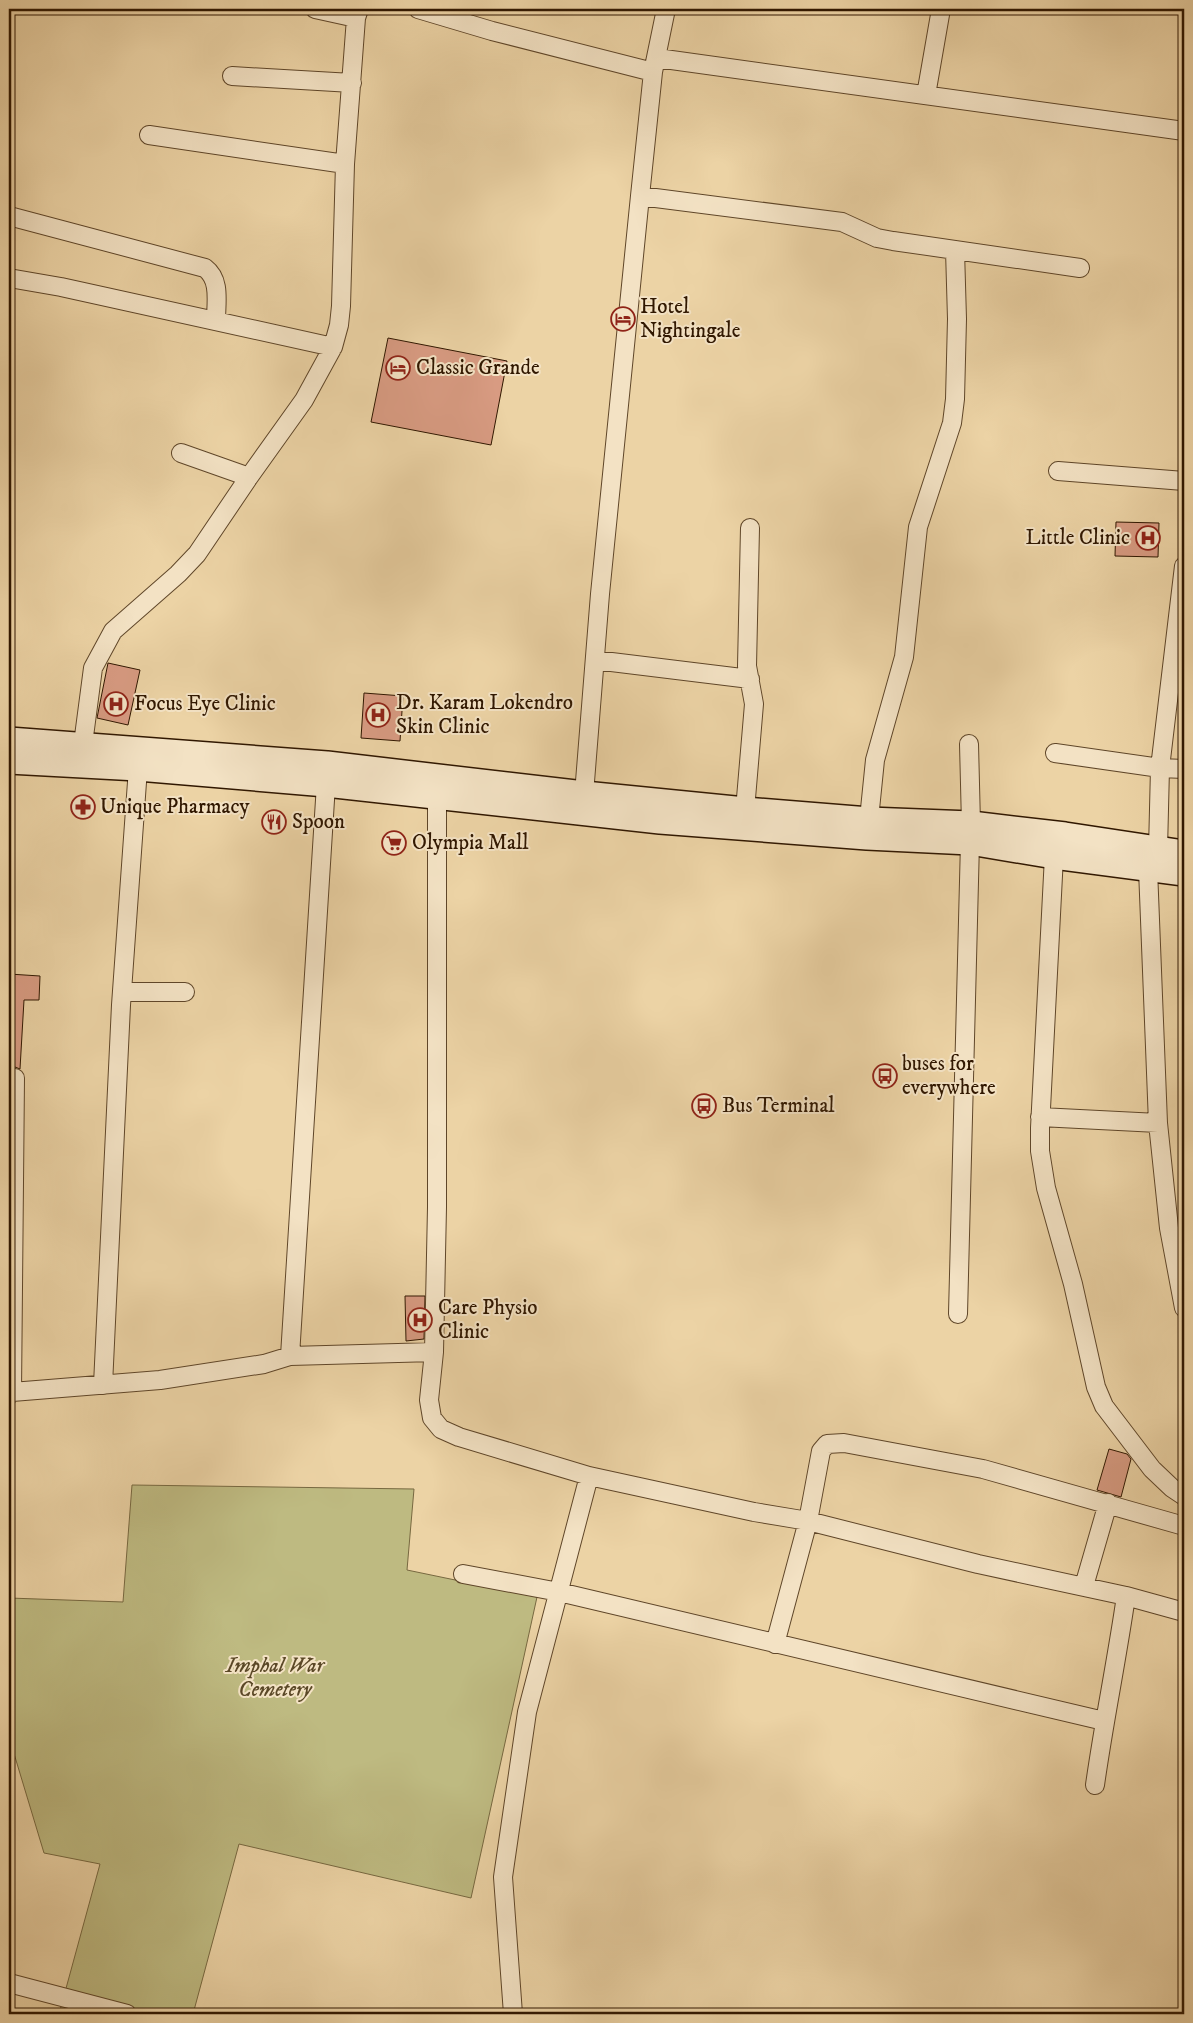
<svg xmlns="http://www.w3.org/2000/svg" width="1193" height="2023" viewBox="0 0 1193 2023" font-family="'IM FELL DW Pica',serif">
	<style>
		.green { fill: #beba81; stroke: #776840 }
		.building { fill: #d89b82; stroke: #301700 }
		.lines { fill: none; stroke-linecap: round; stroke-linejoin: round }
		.minor-casing { stroke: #5f4629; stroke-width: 20 }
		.secondary-casing { stroke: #301700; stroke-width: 28 }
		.minor { stroke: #f3e2c4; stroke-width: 18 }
		.secondary { stroke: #f3e2c4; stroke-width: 25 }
		.labels { text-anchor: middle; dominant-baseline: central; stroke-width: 4; stroke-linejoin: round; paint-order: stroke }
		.poi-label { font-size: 21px; fill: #301700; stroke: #f3e2c4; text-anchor: start }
		.park-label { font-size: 21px; font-style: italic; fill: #5b4827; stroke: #f3e2c4 }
	</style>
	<rect width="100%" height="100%" fill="#ecd3a5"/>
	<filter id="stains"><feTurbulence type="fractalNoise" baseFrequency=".004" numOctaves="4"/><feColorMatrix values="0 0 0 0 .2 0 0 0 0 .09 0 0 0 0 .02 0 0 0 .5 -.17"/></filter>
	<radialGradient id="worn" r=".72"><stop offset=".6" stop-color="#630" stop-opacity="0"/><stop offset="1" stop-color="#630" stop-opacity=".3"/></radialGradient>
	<!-- green -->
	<path class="green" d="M132,1485L414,1489L407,1570L537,1597L471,1898L239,1844L193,2014H59L100,1864L44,1853L9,1737V1598L123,1602Z"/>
	<!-- building -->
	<path class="building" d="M388,338L507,361L491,445L371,422Z
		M1116,522L1159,523L1158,557L1115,556Z
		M108,663L140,670L128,725L97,718Z
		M364,693L403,696L400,741L361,738Z
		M9,974L40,976L39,1000H24L20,1069L15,1067L9,1070Z
		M405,1296H425L424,1339L406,1341Z
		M1109,1449L1127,1454L1131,1459L1121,1497L1097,1490Z"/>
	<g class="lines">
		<!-- minor casing -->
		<g class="minor-casing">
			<path id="minor" d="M315,9L356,18
				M418,9L492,31L653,72
				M657,58L1184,131
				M232,76L352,83
				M926,95L941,9
				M149,135L345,164
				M640,196L842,222L877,238L893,241L1080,268
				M9,216L205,268C221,280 216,302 216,321
				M9,278L61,287L333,347
				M181,453L249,477
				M1058,471L1184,481
				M595,660L750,679
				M83,744L93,668L113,631L178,574L197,554L249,477L304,400L333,347L339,325L341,306L345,164L356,18L359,9
				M969,744L971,824
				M1055,753L1160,768L1184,769
				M584,794L600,594L640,196L653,72L666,9
				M437,797V1207L434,1352L429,1400L432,1418L441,1429L459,1437L589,1476L754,1512L808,1521L978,1564L1126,1596L1184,1612
				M745,810L754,704L747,666L750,528
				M868,829L875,760L904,657L918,527L952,423L955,399L957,319L955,250
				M1158,850L1160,768L1184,566
				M1054,856L1040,1128V1151L1046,1188L1073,1284L1096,1387L1104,1406L1152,1469L1172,1488L1184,1496
				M1148,869L1158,1123L1169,1228L1184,1308
				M122,992H185
				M1040,1117L1158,1123
				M958,1314L970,842
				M290,1356L326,784
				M103,1385L121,1005L138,768
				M12,1392L15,1078
				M9,1395L12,1392L160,1380L264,1364L290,1356L434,1352
				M463,1574L559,1592L1104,1721
				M1084,1586L1108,1503
				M775,1644L808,1521L821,1451L827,1444L844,1443L983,1469L1184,1526
				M1095,1785C1104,1721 1117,1659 1126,1596
				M9,1983L127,2014
				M513,2014L503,1877L527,1712L589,1476"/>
		</g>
		<!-- secondary casing -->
		<g class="secondary-casing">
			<path id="secondary" d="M9,740L327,764L584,794L745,810L869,820L971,824L1065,835L1184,853
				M9,761L138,768L326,784L660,821L867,837L970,842L1054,856L1184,873"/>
		</g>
		<!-- minor -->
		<use href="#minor" class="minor"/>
		<!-- secondary -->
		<use href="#secondary" class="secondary"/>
	</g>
	<!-- icons -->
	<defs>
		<g id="hotel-ring" transform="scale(1.25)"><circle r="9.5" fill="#f3e2c4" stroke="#8f2418" stroke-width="1.5"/><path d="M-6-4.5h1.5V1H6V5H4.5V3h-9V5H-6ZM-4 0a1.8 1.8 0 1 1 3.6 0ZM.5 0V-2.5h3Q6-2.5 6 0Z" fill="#8f2418"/></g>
		<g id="hospital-ring" transform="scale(1.25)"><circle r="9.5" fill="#f3e2c4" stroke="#8f2418" stroke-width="1.5"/><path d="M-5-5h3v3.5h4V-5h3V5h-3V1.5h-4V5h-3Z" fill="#8f2418"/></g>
		<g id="pharmacy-ring" transform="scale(1.25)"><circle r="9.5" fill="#f3e2c4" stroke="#8f2418" stroke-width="1.5"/><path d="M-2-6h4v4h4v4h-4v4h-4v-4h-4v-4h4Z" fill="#8f2418"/></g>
		<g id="restaurant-ring" transform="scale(1.25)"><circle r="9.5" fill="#f3e2c4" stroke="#8f2418" stroke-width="1.5"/><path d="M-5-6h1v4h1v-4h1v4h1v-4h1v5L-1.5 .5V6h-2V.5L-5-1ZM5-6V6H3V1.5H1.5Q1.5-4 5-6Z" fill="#8f2418"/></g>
		<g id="supermarket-ring" transform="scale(1.25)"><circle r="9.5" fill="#f3e2c4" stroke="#8f2418" stroke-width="1.5"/><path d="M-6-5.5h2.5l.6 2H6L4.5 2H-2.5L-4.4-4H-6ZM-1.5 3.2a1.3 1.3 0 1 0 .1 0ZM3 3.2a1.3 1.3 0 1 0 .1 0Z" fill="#8f2418"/></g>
		<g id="bus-ring" transform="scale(1.25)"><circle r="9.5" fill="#f3e2c4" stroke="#8f2418" stroke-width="1.5"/><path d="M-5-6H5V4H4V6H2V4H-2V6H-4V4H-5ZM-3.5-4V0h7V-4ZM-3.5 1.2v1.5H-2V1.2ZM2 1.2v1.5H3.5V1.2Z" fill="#8f2418"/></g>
	</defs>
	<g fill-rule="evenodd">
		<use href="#hotel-ring" x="623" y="319"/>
		<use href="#hotel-ring" x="398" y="368"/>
		<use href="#hospital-ring" x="1148" y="538"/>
		<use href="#hospital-ring" x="116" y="704"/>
		<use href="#hospital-ring" x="378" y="715"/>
		<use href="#pharmacy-ring" x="83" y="807"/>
		<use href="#restaurant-ring" x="274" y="822"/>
		<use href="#supermarket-ring" x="394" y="843"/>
		<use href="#bus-ring" x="885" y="1076"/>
		<use href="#bus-ring" x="704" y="1106"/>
		<use href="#hospital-ring" x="420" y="1320"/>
	</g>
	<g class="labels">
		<!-- poi labels -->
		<g class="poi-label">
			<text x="640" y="307">Hotel<tspan x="640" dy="24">Nightingale</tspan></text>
			<text x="416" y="368">Classic Grande</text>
			<text x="1130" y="538" text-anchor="end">Little Clinic</text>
			<text x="396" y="703">Dr. Karam Lokendro<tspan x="396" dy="24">Skin Clinic</tspan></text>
			<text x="134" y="704">Focus Eye Clinic</text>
			<text x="100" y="807">Unique Pharmacy</text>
			<text x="292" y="822">Spoon</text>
			<text x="412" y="843">Olympia Mall</text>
			<text x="902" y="1064">buses for<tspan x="902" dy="24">everywhere</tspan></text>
			<text x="722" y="1106">Bus Terminal</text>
			<text x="438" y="1308">Care Physio<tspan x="438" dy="24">Clinic</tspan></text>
		</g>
		<!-- park labels -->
		<g class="park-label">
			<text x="275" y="1666">Imphal War<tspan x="275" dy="24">Cemetery</tspan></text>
		</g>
	</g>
	<!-- margin -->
	<rect width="1193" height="2023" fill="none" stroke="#ecd3a5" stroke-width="30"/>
	<rect x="10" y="10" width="1173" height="2003" fill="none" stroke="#301700" stroke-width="2.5"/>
	<rect x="15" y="15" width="1163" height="1993" fill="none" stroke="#301700"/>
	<rect width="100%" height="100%" filter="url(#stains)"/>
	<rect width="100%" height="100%" fill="url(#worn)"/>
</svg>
